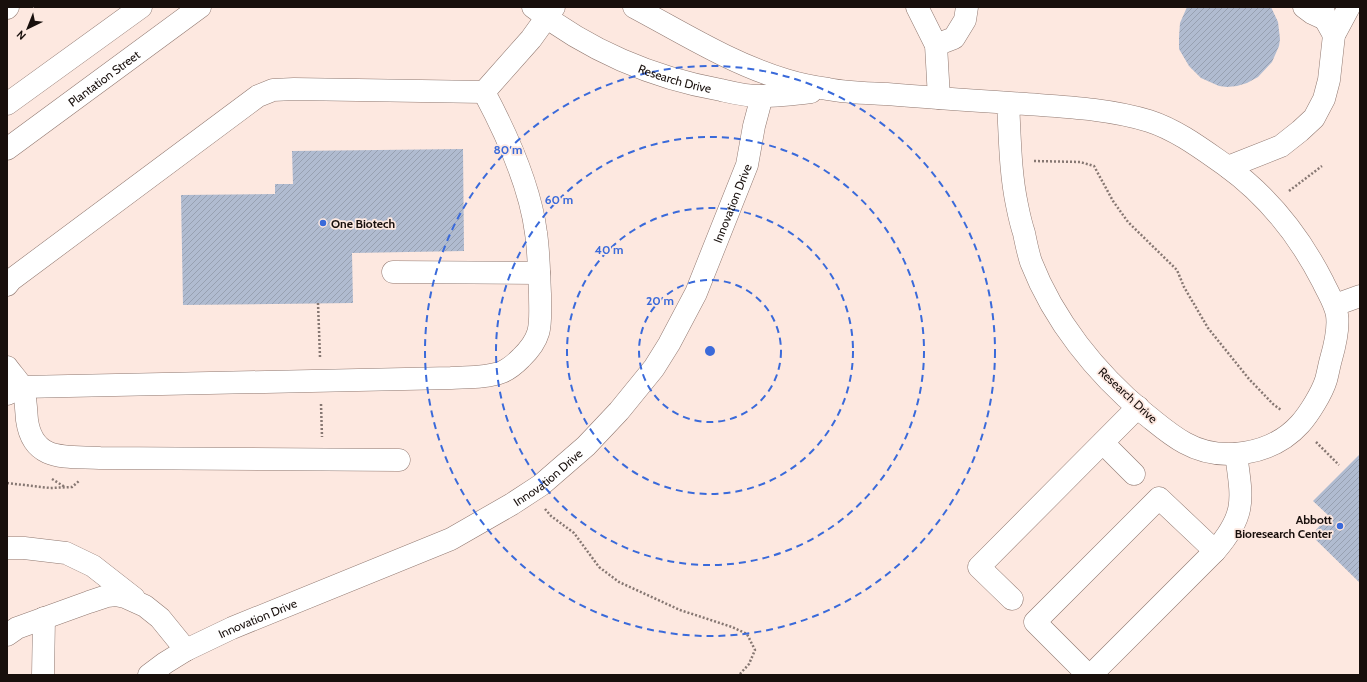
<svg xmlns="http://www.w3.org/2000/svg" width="1367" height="682" viewBox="0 0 1367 682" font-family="Cabin,sans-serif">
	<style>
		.building { fill: url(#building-hatch) }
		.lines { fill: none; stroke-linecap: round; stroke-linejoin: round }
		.minor-casing { stroke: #907870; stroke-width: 23 }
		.major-casing { stroke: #907870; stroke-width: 23 }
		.path { stroke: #867772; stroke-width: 2.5; stroke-dasharray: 2 2; stroke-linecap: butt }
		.minor { stroke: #fff; stroke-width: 22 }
		.major { stroke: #fff; stroke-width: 22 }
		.ring { fill: none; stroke: #3a6ada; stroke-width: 2; stroke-dasharray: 7 5 }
		.poi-dot { fill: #3a6ada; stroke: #fde8e0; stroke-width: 1.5 }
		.labels { text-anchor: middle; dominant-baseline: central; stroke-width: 3.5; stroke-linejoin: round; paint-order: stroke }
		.street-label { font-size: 12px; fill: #180f0c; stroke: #fde8e0 }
		.poi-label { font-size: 12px; font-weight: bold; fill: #180f0c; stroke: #fde8e0; text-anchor: start }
		.centre { fill: #3a6ada; stroke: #fde8e0; stroke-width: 2 }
		.ring-label { font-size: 12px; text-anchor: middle; font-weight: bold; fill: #3a6ada; stroke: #fde8e0; stroke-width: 3.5; stroke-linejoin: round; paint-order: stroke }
	</style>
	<defs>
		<pattern id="building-hatch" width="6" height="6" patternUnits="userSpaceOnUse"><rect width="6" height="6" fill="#b0bbd0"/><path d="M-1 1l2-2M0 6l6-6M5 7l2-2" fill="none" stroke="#97a0b1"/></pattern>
	</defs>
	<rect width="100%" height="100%" fill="#fde8e0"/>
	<!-- building -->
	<path class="building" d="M1187,7H1271L1278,22L1280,39L1279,46L1272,62L1258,77L1247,83L1237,86L1227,87L1219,86L1201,78L1189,66L1179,49V37L1180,23Z
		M463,149L464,251L352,253L353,303L183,305L181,195L275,194V184H293L292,151Z
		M1360,454V583L1311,535L1329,516L1313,501Z"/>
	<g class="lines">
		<!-- minor casing -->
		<g class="minor-casing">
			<g id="minor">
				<path id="s1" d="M533,7C587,50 653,78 721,90C734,93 749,97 763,96C779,96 795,94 811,92"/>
				<path d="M634,7C683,33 732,64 786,80C799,84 814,87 828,89C847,93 868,93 887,94C933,98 980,101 1026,104C1067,107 1110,109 1149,121C1177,130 1202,149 1225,165C1268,196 1299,235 1323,282C1328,293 1335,303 1337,315C1339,329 1335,345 1331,359C1329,366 1328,373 1326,380C1322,393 1309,414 1300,424C1272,455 1221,463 1185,443C1170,435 1158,424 1144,413C1096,373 1054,321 1031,262C1028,253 1026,243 1024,233C1021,224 1019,215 1017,205C1010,172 1010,137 1008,103"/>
				<path d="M917,7L936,45L939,98"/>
				<path d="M1304,7L1312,13L1325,19"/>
				<path d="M1323,7L1325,19L1334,35"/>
				<path d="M7,8L8,7"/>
				<path d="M936,45L954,38L965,20L967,7"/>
				<path d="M1228,167L1281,146L1300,131L1314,118L1324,99L1329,80L1334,35L1349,7"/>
				<path d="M393,272L539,273"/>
				<path d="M7,285L11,280L258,96L273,90L294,89L484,92L531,39L554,7"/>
				<path d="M1335,305L1360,296"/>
				<path d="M7,367C11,373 18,380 22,387C26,394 26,411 27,420C33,463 67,456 100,458L399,460"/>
				<path d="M7,394L22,387L451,378C467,377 486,378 502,372C509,369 516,363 521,358C544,336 540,323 540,294C539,274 539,253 536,233C530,185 507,135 484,92"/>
				<path d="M1103,443L1134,474"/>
				<path d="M7,548H24L66,553L93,566L134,598"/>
				<path d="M1012,599L979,567L1138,407"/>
				<path d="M7,635L17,628L89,602L107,596L116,595L125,597L145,606L160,618L186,650"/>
				<path d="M43,675L44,618"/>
				<path id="s2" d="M149,675L165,663L186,650L232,628L451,539L512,504L541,485L586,446L619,411L654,368L669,344L696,293L747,165L754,126L762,96"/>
				<path d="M1088,675L1035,622L1159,498L1215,551"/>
				<path d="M1091,675L1215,551C1247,514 1242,499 1236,454"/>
			</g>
		</g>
		<!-- major casing -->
		<g class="major-casing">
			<g id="major">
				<path d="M7,104L141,7"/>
				<path id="s3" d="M7,149L200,7"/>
			</g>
		</g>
		<!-- path -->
		<path class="path" d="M1034,161L1080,162L1094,166L1113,201L1128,222L1177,270L1184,287L1208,328L1249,379L1273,404L1281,410
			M1289,191L1322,166
			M318,303L320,357
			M321,404L322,437
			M1316,442L1339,465
			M52,479L65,487
			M7,483L50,488L72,487L79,481
			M545,509L551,516L574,533L599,567L619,582L680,610L732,627L747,634L755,650L749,664L739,675"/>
		<!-- minor -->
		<use href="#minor" class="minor"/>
		<!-- major -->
		<use href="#major" class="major"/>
	</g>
	<!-- distance rings -->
	<g class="ring">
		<circle cx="710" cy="351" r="71"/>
		<circle cx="710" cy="351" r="143"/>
		<circle cx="710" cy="351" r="214"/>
		<circle cx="710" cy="351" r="285"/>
	</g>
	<!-- markers -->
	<g class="poi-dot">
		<circle cx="323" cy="223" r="4"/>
		<circle cx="1340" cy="526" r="4"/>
	</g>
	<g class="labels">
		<!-- street labels -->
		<g class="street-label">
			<text stroke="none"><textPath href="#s1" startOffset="160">Research Drive</textPath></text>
			<text stroke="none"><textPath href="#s3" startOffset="120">Plantation Street</textPath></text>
			<text stroke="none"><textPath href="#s2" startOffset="783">Innovation Drive</textPath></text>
			<text transform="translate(1128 395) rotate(43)">Research Drive</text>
			<text stroke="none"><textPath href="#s2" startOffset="447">Innovation Drive</textPath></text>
			<text stroke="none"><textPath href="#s2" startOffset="123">Innovation Drive</textPath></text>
		</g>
		<!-- poi labels -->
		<g class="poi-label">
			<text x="331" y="223">One Biotech</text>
			<text x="1332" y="519" text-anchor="end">Abbott<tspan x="1332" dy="14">Bioresearch Center</tspan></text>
		</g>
	</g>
	<circle cx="710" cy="351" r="6" class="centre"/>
	<g class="ring-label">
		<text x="508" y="154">80 m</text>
		<text x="559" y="204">60 m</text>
		<text x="609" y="254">40 m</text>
		<text x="660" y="305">20 m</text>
	</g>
	<!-- border -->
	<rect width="1367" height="682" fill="none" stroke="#180f0c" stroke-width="16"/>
	<!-- north arrow -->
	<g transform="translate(28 28) rotate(223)" stroke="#fde8e0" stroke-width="3" paint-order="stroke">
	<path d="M0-3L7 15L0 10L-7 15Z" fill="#180f0c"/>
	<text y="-6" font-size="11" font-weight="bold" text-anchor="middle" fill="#180f0c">N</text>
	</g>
</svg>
